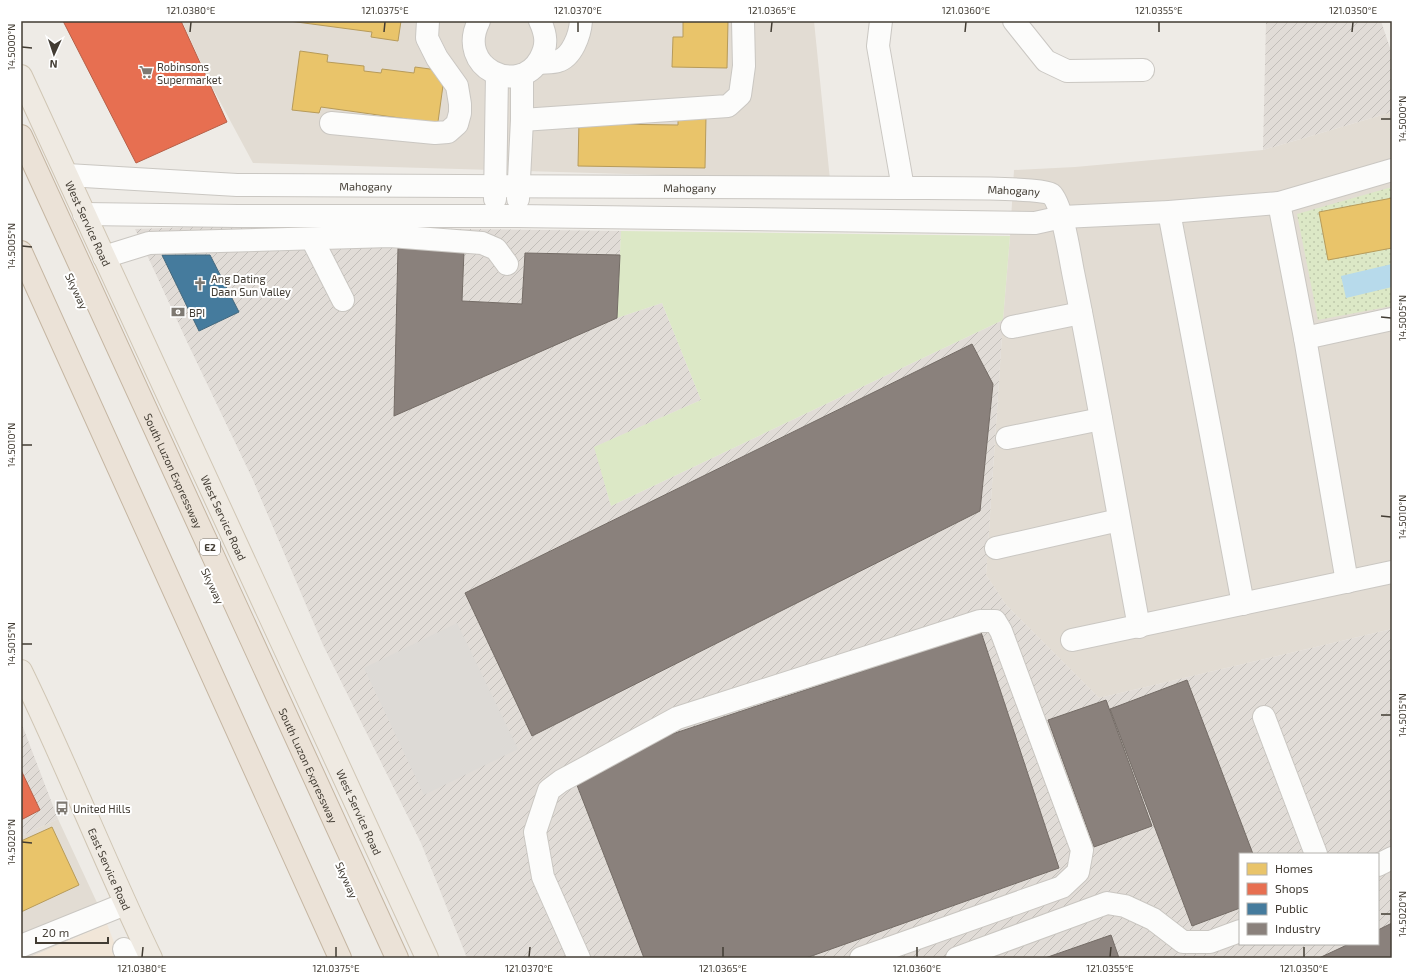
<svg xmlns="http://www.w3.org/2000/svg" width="1413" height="979" viewBox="0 0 1413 979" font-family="'Exo 2',sans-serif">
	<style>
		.residential { fill: #e2dcd3 }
		.commercial { fill: #f1e6d8 }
		.industrial { fill: url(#industrial-furrows); fill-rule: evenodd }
		.grass { fill: #dce8c6 }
		.park { fill: url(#park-dots) }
		.parking { fill: #dddad6 }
		.water { fill: #b7daeb }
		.homes { fill: #e9c46a; stroke: #b79b5a }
		.shops { fill: #e76f51; stroke: #b66048 }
		.public { fill: #457b9d; stroke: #44687d }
		.industry { fill: #8a817c; stroke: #746c66 }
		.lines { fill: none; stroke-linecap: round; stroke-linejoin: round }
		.minor-casing { stroke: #cac7c2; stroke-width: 24 }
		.major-casing { stroke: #d0c6b4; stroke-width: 24 }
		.highway-casing { stroke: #c5b6a2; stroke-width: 24 }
		.minor { stroke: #fcfcfb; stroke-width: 22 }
		.major { stroke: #efeae2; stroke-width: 22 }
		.highway { stroke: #ebe2d7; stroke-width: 22 }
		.ticks { fill: none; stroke: #423c33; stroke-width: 1.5 }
		.labels { text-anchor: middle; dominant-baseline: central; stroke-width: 4; stroke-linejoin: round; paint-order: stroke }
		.shield { fill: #fff; stroke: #7b7670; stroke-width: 1 }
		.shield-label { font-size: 10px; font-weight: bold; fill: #423c33 }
		.poi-label { font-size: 11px; fill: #423c33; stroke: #fff; text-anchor: start }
		.street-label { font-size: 11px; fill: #423c33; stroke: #fff }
		.neatline { fill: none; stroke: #423c33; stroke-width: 1.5 }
		.ticks-label { font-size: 10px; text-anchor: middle; fill: #423c33 }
	</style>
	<defs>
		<pattern id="industrial-furrows" width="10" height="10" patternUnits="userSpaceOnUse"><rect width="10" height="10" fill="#e1dcd7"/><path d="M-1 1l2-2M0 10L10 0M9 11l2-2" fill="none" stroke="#c2beb9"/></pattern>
		<pattern id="park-dots" width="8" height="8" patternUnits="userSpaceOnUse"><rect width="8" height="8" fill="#dce8c6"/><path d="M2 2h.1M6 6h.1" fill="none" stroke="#bec8ab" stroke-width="1.8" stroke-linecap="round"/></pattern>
	</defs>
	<rect width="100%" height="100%" fill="#eeebe6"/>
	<!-- residential -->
	<path class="residential" d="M182,21H814L830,180L253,163L211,85Z
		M1392,112V629L1099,698L1006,605L986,575L1003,320L1010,236L1014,170L1075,167L1263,150Z
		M58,819L107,924L28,958H21V836Z"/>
	<!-- commercial -->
	<path class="commercial" d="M107,924L120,958H28Z"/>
	<!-- industrial -->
	<path class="industrial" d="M1266,21H1381L1392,54V112L1263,150Z
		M222,226L621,231L617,318L662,303L701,400L595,447L611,506L1003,320L986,575L1006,605L1099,698L1392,629V958H467L421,843L323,645L253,480L189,346L135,229ZM1240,854H1378V944H1240Z
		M21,722L58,819L21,836Z"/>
	<!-- grass -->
	<path class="grass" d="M621,231L1010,236L1003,320L611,506L594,447L701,400L662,303L617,318Z"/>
	<!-- park -->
	<path class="park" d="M1392,187V306L1318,320L1297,214Z"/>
	<!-- parking -->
	<path class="parking" d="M457,623L518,749L424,795L364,668Z"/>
	<!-- water -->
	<path class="water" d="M1392,264V287L1346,298L1341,276Z"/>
	<!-- homes -->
	<path class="homes" d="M289,21H401L398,41L371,37L372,32Z
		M683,21H728L727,68L672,67L673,37H683Z
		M300,51L328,55L327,62L364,66V71L381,73L382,69L414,73L415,67L445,71L437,129L407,126V119L321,107L319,113L292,110Z
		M678,115L706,116L705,168L578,166L579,120L606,124L678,125Z
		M1392,198V248L1328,260L1319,212Z
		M52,827L79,885L21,912V841Z"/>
	<!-- shops -->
	<path class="shops" d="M63,21H181L227,122L136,163Z
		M21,770L40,810L21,820Z"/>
	<!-- public -->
	<path class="public" d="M162,255H210L239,312L199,331Z"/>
	<!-- industry -->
	<path class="industry" d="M398,248L464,251L462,301L522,304L525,253L620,255L617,318L394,416Z
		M972,344L993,384L980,511L532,736L465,593Z
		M981,632L1059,868L806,958H644L575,780L660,738Z
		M1187,680L1253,854H1240V908L1192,926L1110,709Z
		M1106,700L1152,826L1094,847L1048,720Z
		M1392,923V958H1319L1349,944H1378V930Z
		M1111,935L1119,958H1045Z"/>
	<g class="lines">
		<!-- minor casing -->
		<g class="minor-casing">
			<g id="minor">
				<path d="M479,21C455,68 519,97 540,59C548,45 546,34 540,21"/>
				<path d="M881,21L878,46L903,188"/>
				<path d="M1014,21L1046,61L1067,71L1143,70"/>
				<path d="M538,63C544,62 552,63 558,61C572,57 580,35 581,21"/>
				<path d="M522,120L728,106L740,95L744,66L743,21"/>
				<path d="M331,123L435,133L448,132L457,124L460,113V104L457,86L437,58L427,38L428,21"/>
				<path id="s1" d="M67,175L237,185L903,188C923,188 1043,187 1051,194C1062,203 1070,257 1073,272C1097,390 1117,509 1139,627"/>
				<path d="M495,199L497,75"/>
				<path d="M518,199L522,120V75"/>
				<path d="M1279,203L1305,338L1347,582"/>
				<path d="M1169,212L1243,604"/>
				<path d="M84,214L238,216H517L1035,223L1062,217L1169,212L1279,203L1392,170"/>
				<path d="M312,239L343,300"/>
				<path d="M104,257L149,243L390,236L482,243L496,249L507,264"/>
				<path d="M1012,327L1081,313"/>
				<path d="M1305,338L1392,319"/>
				<path d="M1007,438L1101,419"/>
				<path d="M996,548L1119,520"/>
				<path d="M1072,640L1392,572"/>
				<path d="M1264,717L1316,854"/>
				<path d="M1378,865L1392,858"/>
				<path d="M21,946L125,904"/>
				<path d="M124,949L128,958"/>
				<path d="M579,958L543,877L535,832L549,790L561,781L677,718L980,621H995L1001,631L1082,850L1078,872L1062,887L861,958"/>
				<path d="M957,958L1107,903L1125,906L1153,919L1183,942H1210L1240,931"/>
			</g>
		</g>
		<!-- major casing -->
		<g class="major-casing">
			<g id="major">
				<path id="s2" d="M21,76L427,958"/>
				<path id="s3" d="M21,671C67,765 105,863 151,958"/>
			</g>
		</g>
		<!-- highway casing -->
		<g class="highway-casing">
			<g id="highway">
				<path id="s4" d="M21,136L397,958"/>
				<path d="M21,252L340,958"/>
			</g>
		</g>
		<!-- minor -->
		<use href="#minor" class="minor"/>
		<!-- major -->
		<use href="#major" class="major"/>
		<!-- highway -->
		<use href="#highway" class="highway"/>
	</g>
	<!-- ticks -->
	<path class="ticks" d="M190,32L191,22M384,32L385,22M578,32V22M771,32L772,22M965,32L966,22M1159,32V22M1352,32L1353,22M22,47L32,48M1381,119H1391M22,246L32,247M1381,317L1391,318M22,445H32M1381,516L1391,517M22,644H32M1381,715H1391M22,842L32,843M1381,914H1391M142,957L143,947M336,957V947M529,957L530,947M723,957V947M917,957V947M1110,957L1111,947M1304,957V947"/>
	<!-- icons -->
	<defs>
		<g id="supermarket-bare" transform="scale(1.08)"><path d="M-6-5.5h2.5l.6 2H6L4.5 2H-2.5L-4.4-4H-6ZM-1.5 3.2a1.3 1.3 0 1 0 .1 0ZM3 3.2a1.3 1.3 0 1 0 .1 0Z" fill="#7e7972" stroke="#fff" stroke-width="2.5" paint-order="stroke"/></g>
		<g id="church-bare" transform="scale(1.08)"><path d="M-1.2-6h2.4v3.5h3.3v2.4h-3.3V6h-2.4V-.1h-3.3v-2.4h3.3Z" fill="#7e7972" stroke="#fff" stroke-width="2.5" paint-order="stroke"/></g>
		<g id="bank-bare" transform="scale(1.08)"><path d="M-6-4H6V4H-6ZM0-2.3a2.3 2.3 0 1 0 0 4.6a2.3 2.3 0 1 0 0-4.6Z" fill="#7e7972" stroke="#fff" stroke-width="2.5" paint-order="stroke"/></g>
		<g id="bus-bare" transform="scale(1.08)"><path d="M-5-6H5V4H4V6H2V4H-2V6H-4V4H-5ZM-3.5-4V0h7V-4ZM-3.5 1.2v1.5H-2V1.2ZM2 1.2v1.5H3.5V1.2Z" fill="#7e7972" stroke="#fff" stroke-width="2.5" paint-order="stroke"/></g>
	</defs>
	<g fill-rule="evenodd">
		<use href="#supermarket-bare" x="146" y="72"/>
		<use href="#church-bare" x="200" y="284"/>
		<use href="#bank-bare" x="178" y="312"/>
		<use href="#bus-bare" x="62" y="808"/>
	</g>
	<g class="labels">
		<!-- shield labels -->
		<rect class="shield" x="200" y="539" width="20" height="16" rx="3"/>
		<g class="shield-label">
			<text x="210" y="547">E2</text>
		</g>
		<!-- poi labels -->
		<g class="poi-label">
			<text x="157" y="66">Robinsons<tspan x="157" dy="13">Supermarket</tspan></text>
			<text x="211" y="278">Ang Dating<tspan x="211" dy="13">Daan Sun Valley</tspan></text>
			<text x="189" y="312">BPI</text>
			<text x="73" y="808">United Hills</text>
		</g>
		<!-- street labels -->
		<g class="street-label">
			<text stroke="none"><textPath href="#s1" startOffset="299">Mahogany</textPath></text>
			<text stroke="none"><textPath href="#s1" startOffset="623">Mahogany</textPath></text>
			<text stroke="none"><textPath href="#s1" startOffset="947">Mahogany</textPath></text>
			<text stroke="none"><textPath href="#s2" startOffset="162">West Service Road</textPath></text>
			<text transform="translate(77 291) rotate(65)">Skyway</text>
			<text stroke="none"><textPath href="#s4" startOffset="368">South Luzon Expressway</textPath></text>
			<text stroke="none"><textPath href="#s2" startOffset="486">West Service Road</textPath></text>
			<text transform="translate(213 586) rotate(65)">Skyway</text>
			<text stroke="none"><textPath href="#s4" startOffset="692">South Luzon Expressway</textPath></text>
			<text stroke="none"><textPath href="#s2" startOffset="810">West Service Road</textPath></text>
			<text stroke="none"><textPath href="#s3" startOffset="217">East Service Road</textPath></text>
			<text transform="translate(347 880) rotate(66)">Skyway</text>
		</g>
	</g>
	<!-- border -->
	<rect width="1413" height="979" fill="none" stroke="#ffffff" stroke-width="44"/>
	<!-- legend -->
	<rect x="1239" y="853" width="140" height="92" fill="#ffffff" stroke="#b3b1ad"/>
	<rect x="1247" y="863" width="20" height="12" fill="#e9c46a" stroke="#b3b1ad"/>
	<text x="1275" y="873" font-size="12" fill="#423c33">Homes</text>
	<rect x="1247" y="883" width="20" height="12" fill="#e76f51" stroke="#b3b1ad"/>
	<text x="1275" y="893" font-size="12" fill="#423c33">Shops</text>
	<rect x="1247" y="903" width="20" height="12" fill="#457b9d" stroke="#b3b1ad"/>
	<text x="1275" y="913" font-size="12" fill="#423c33">Public</text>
	<rect x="1247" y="923" width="20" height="12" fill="#8a817c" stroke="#b3b1ad"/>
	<text x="1275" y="933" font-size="12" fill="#423c33">Industry</text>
	<!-- north arrow -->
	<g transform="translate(54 54) rotate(183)" stroke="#ffffff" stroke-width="3" paint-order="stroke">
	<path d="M0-3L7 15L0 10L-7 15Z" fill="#423c33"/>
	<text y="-6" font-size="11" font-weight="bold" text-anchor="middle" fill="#423c33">N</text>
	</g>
	<!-- scale -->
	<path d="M36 937v6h72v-6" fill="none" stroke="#423c33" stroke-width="2"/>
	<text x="42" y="937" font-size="12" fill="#423c33" stroke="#ffffff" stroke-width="3" paint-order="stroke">20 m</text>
	<rect x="22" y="22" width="1369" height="935" class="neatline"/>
	<g class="ticks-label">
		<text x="191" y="14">121.0380°E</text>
		<text x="385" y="14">121.0375°E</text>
		<text x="578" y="14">121.0370°E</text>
		<text x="772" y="14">121.0365°E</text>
		<text x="966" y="14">121.0360°E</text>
		<text x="1159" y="14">121.0355°E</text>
		<text x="1353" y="14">121.0350°E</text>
		<text transform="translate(11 47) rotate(-90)" y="4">14.5000°N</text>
		<text transform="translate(1402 119) rotate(-90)" y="4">14.5000°N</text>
		<text transform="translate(11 246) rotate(-90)" y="4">14.5005°N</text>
		<text transform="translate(1402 318) rotate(-90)" y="4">14.5005°N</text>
		<text transform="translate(11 445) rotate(-90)" y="4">14.5010°N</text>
		<text transform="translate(1402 517) rotate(-90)" y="4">14.5010°N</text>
		<text transform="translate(11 644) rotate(-90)" y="4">14.5015°N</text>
		<text transform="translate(1402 715) rotate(-90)" y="4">14.5015°N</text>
		<text transform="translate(11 842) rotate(-90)" y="4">14.5020°N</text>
		<text transform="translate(1402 914) rotate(-90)" y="4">14.5020°N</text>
		<text x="142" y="972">121.0380°E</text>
		<text x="336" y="972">121.0375°E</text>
		<text x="529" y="972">121.0370°E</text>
		<text x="723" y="972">121.0365°E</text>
		<text x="917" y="972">121.0360°E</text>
		<text x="1110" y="972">121.0355°E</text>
		<text x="1304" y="972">121.0350°E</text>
	</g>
</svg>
